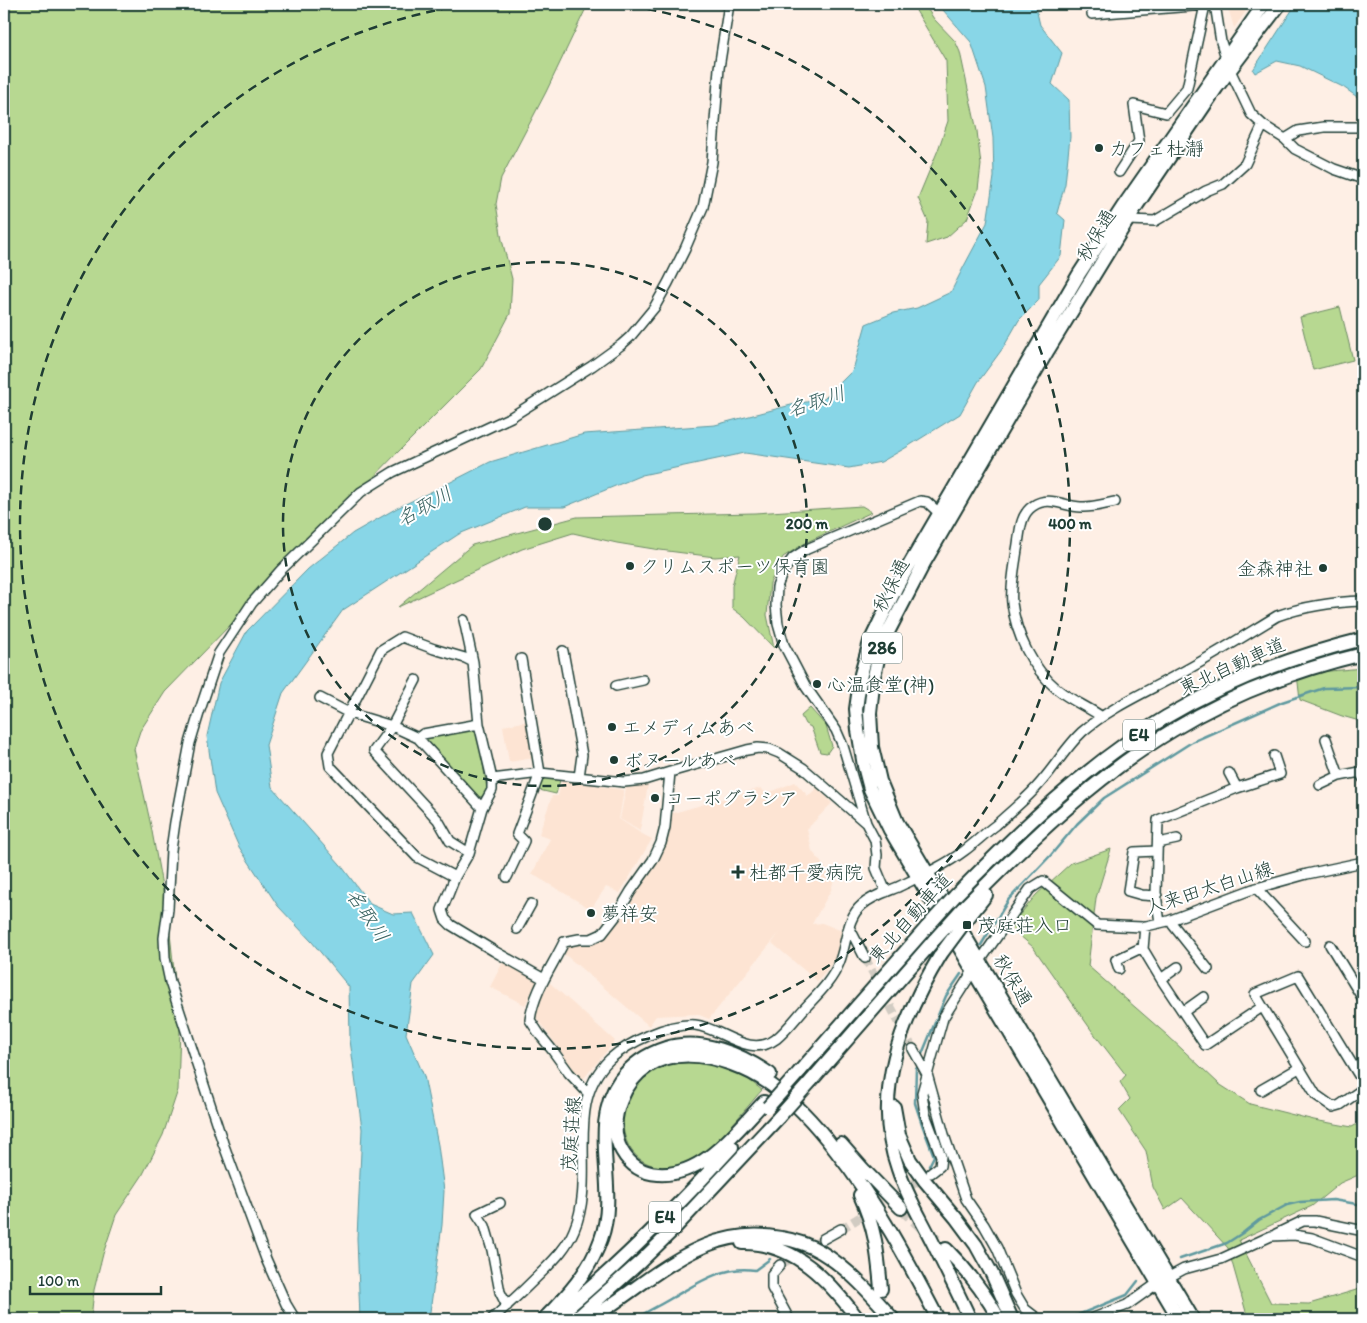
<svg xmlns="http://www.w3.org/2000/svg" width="1367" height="1323" viewBox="0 0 1367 1323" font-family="Itim,'Klee One',sans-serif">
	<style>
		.built { fill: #fde4d3 }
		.green { fill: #b7d891; stroke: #6b8a62 }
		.water { fill: #88d6e7; stroke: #5e999f }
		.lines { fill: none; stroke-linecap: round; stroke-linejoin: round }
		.stream { stroke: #5e999f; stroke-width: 2.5 }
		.minor-tunnel { stroke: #d1cbc2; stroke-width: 9; stroke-dasharray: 9 4.5; stroke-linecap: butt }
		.highway-tunnel { stroke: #d1cbc2; stroke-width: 12; stroke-dasharray: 12 6; stroke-linecap: butt }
		.minor-casing { stroke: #1f3d34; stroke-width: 12 }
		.highway-casing { stroke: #1f3d34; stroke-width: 16 }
		.minor { stroke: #fff; stroke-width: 9 }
		.highway { stroke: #fff; stroke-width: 12 }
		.highway-bridge-casing { stroke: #1f3d34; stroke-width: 16; stroke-linecap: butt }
		.highway-bridge { stroke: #fff; stroke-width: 12 }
		.ring { fill: none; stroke: #1f3d34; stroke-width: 2.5; stroke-dasharray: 9 6 }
		.poi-dot { fill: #1f3d34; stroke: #fff; stroke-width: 2 }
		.labels { text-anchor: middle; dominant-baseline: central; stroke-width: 4; stroke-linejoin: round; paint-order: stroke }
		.shield { fill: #fff; stroke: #627771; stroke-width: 1 }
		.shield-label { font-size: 18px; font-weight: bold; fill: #1f3d34 }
		.poi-label { font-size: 19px; fill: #1f3d34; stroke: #fff; text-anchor: start }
		.street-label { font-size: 19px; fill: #1f3d34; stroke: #fff }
		.water-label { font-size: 20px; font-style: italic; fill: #396361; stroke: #fff }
		.centre { fill: #1f3d34; stroke: #fff; stroke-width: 2.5 }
		.ring-label { font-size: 15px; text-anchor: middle; font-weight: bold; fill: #1f3d34; stroke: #fff; stroke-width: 4; stroke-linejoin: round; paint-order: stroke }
	</style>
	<rect width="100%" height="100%" fill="#feefe5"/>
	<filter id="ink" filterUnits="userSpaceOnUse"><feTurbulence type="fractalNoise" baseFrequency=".02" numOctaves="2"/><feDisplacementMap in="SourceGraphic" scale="10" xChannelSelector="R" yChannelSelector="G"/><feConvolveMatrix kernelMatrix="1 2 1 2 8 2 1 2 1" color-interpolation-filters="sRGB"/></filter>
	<g filter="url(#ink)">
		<!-- built -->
		<path class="built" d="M1227,4H1251L1234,28Z
			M528,721L534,758L509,762L503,726Z
			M562,780L624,790L619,819L642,834L652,839L620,893L606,887L591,909L532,874L550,839L539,834L552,796H558Z
			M795,782L808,796L817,788L832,803L807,829L812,851L834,879L831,890L812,924L822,923L842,931L835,960L817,981L772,943L780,932L709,1019L697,1014L656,1016L649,1026L562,952L568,942L590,944L598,941L607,934L640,885L656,865L666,837L670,814L761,788L766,794Z
			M648,785L640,831L620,819L626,788Z
			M504,960L539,978L525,1005L490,987Z
			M550,983L615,1041L584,1078H580L536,1017V1005Z"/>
		<!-- green -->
		<path class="green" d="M4,4H588L546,92L501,178L496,204L502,240L512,279L510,314L481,369L399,451L165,692L140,731L134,749L151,826L169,924L180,1028L178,1090L163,1135L142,1176L116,1215L103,1254L94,1290L91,1319H4Z
			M912,4H924L934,19L955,41L960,52L977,131L981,165L978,190L967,219L947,237L926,244L928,221L918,198L938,150L948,121L946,61Z
			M1340,307L1353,360L1313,370L1300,317Z
			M862,506L872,512L807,542L783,557L770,583L767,615L774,648L744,617L732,608V586L740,555L715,557L660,550L617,543L573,533L522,549L398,607L472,545L577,517L755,513Z
			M1363,668V722L1342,716L1300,700L1297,674Z
			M810,708L826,726L832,746L827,753L820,752L811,727L805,724L801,716Z
			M474,729L478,733L487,789L483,796L476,798L426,741L429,737Z
			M547,778L560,780L556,794L539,790L541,780Z
			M1111,849L1096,898L1088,966L1167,1035L1219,1084L1250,1104L1314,1120L1352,1127L1363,1121V1173L1340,1183L1312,1206L1239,1240L1271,1303L1309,1304L1363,1288V1319H1248L1228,1248L1182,1198L1165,1210L1153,1187L1146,1151L1119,1110L1130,1099L1120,1082L1126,1075L1092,1031L1033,947L1012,929L1017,918L1036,895L1071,863Z
			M679,1061L717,1063L744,1076L762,1090C745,1109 716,1147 695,1159C663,1176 628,1166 623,1127C622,1118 623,1106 627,1097C632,1087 644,1076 653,1070C660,1065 671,1063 679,1061Z"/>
		<!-- water -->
		<path class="water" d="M939,4H1035L1040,25L1062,53L1052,84L1069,100L1070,137L1065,184L1057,213L1065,220L1061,256L1039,284V300L1019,320L1003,348L978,382L960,414L907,447L881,462L849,468L745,453L642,475L564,507H525L459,534L343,610L283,693L266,745L272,787L340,864L370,904L393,914L413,913L434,955L413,984L406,1034L424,1076L438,1145L444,1191L442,1225L429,1319H360L357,1238L362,1129L350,1040L349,987L312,942L278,906L239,847L215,793L207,736L219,683L247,631L308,569L353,533L397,508L441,487L490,462L584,434L715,425L795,404L824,399L853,370L866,324L893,313L917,308L951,292L963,268L987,223L994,177L993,138L986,87L971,42L943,10Z
			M1296,4H1356L1363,19V101L1343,87L1300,66L1277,61L1255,73L1253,70Z"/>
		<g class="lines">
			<!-- stream -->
			<path class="stream" d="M981,945L1009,899L1051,855L1077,824L1104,798L1192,742L1282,702L1324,688L1363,687
				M922,1054L946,996L961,974
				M916,1068L915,1103L923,1127L934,1156L929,1166
				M1180,1259L1227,1243L1244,1232L1259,1220L1287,1205L1300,1202L1333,1200L1363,1205
				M636,1319C646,1311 659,1306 670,1299C697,1284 722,1265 755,1270L770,1259
				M1065,1319L1078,1315L1127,1295L1138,1281"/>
			<!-- minor-tunnel -->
			<path class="minor-tunnel" d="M865,958L913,1049
				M841,1229L926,1176
				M780,1265L823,1239"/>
			<!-- highway-tunnel -->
			<path class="highway-tunnel" d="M901,1208L946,1249"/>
			<!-- minor casing -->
			<g class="minor-casing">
				<path id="minor" d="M1092,4V14L1205,5
					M1215,4L1221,42L1230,70L1251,114L1263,125L1285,139L1295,149L1334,169L1363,179
					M1363,4V5
					M1285,139L1298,131L1324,127H1363
					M1119,172L1139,141L1134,105L1166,113L1187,88L1205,5L1209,4
					M1128,220L1155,221L1206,191L1223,184L1245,164L1263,125
					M464,620L473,662L479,724L492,779V790L482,808L469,853L455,877L442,910L445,919L451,925L494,951L544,979
					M563,651L582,755L579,777
					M416,680L392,726L374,751L438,820L450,841L469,853
					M616,686L643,680
					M320,698L349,713L392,726L418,738L482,808
					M1102,717C1088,707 1070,700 1057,689C1032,668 1016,635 1012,603C1010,590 1015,564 1017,550C1020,535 1019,515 1033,506C1049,495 1065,507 1081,507C1092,508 1104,504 1115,502
					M418,738L423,734L479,724
					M1326,739L1339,776
					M1229,773L1237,788
					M492,779L540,773L624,782L644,780L670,772
					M1320,785L1339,776L1360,772L1363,778
					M1158,843L1177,839
					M455,877L417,857L330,766L328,753L381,650L402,637L434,649L465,658L473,662
					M507,877L524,841L517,834L540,773L521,659
					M1256,888L1305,941
					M886,892L876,868L877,855L875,840L866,823L843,746L836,730L806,687L784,645L778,624L776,605L777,587L783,571L793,558L807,549L920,501L927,502L939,513
					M1157,896L1142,895L1128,891L1134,852L1157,851
					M1171,920L1173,925L1208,969
					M1160,923L1156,894L1158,820L1237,788L1280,774L1274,756
					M1145,926L1143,949L1161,979L1205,1045L1262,1007
					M849,927L865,958
					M517,929L531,904
					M1330,945L1363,999
					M1119,969L1116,960L1143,947
					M1161,979L1178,967
					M1183,1012L1204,997
					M913,1049L927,1074L945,1138L966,1199L984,1225L997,1248L1016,1294L1025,1309L1038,1319
					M1363,1082L1298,976L1255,994L1316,1095L1333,1107L1340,1105L1363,1089
					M1261,1090L1299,1068
					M588,1093L569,1073L553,1051L540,1035L530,1020C534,991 552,967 564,942L579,939H591L602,934L616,916L631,891L653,860L661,843L665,827L670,772L747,750L758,748L769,749L779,753L803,768L866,823
					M931,1173L940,1166L941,1156L925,1114L922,1093L943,1018L973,971L1030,889L1043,881L1097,925L1142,927L1168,921L1253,889L1307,874L1363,862
					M500,1203L477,1214L485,1226L492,1250L500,1292L507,1306
					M1276,1234L1303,1221H1315L1359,1230H1363
					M823,1239L841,1229
					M780,1265L772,1274V1288L789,1319
					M295,1319L286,1304L266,1259L223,1143L170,982L165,958L164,938L168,909L171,850L175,822L190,743L200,710L219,653L252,603L281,570L361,492L393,472L511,417L592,366L621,345L630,337L654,308L668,283L685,249L703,207L712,162L719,68L729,4
					M492,1319C509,1304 526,1288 543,1271C555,1259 567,1247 574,1230C598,1175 562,1105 610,1059C629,1042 669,1023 695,1025C722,1028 749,1059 776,1039C787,1030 795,1019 804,1009C817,995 832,981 839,963C847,944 846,918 862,905C872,896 886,892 898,887C921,876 944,866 964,851C975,843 985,833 996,825C1011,811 1029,797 1042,781C1056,765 1067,746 1082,732C1109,708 1146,692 1177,675C1211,657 1244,636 1277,616C1305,606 1333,602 1363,601
					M1091,1319L1127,1305L1158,1283L1184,1269L1221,1259L1271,1236L1294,1235L1312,1238L1363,1257"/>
			</g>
			<!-- highway casing -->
			<g class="highway-casing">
				<path id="highway" d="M955,896C1020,830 1086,765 1166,717C1227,681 1294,656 1363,639
					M962,909C1027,843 1093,778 1173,730C1232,694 1296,670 1363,654
					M967,919L986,895
					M941,954C902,1018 871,1094 898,1169C906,1194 920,1217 932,1241C945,1267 958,1293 970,1319
					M800,1071L927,927
					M811,1081L935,939
					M764,1102C736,1131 703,1177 658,1174C642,1173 630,1165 622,1151C613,1136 614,1116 621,1100C648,1035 724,1052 770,1084C796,1102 817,1126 836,1151C877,1203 908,1261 938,1319
					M894,1107L899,1135L910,1160L925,1181L956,1218L976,1245L992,1274L1012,1319
					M841,1144L863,1169L901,1208
					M860,1195C875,1227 878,1253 881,1289
					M742,1243C795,1242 829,1281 858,1319
					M946,1249C967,1270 985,1293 999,1319
					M544,1319C567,1296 590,1271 601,1239C620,1187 587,1127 620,1080C632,1064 647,1054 666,1048C701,1037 741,1054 770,1074
					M554,1319C618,1267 676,1208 732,1147
					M576,1319L640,1262L672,1231L779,1117
					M591,1319C607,1308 623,1297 638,1286C682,1254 724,1227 781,1238C794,1240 809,1245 821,1252C849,1269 872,1295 893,1319
					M1179,1319L890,830L870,789L864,766L858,730L856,709L861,674L870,642L897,586L1079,274L1122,208L1264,4
					M1193,1319L897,822L880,781L872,747L870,713L874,676L879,655L886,636L924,563L1048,350L1135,208L1217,87L1280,4"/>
			</g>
			<!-- minor -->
			<use href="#minor" class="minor"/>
			<!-- highway -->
			<use href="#highway" class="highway"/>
			<!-- highway-bridge casing -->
			<g class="highway-bridge-casing">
				<path id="highway-bridge" d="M927,927L955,896
					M935,939L962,909
					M941,954L967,919
					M768,1107L800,1071
					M779,1117L811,1081"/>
			</g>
			<!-- highway-bridge -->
			<use href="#highway-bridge" class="highway-bridge"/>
		</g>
	</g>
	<!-- distance rings -->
	<g class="ring">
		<circle cx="545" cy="524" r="262"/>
		<path d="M618 4A525 525 0 1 1 472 4"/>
	</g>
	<!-- markers -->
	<g class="poi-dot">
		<circle cx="1099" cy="148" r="5"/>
		<circle cx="630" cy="566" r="5"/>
		<circle cx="1323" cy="568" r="5"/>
		<circle cx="817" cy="684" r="5"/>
		<circle cx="612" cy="727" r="5"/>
		<circle cx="614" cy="760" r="5"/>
		<circle cx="655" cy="798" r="5"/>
		<path d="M735.5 864.5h5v5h5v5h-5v5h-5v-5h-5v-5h5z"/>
		<circle cx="591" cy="913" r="5"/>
		<rect x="962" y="920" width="10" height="10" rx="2.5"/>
	</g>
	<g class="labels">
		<!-- shield labels -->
		<g class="shield">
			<rect x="862" y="632.5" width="40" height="31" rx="4"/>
			<rect x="1123" y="719.5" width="32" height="31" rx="4"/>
			<rect x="649" y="1201.5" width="32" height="31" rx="4"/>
		</g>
		<g class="shield-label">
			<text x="882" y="648">286</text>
			<text x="1139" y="735">E4</text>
			<text x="665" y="1217">E4</text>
		</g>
		<!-- poi labels -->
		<g class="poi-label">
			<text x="1109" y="148">カフェ杜瀞</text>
			<text x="640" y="566">クリムスポーツ保育園</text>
			<text x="1313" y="568" text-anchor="end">金森神社</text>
			<text x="827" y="684">心温食堂(神)</text>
			<text x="622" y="727">エメディムあべ</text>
			<text x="624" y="760">ボヌールあべ</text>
			<text x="665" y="798">コーポグラシア</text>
			<text x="749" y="872">杜都千愛病院</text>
			<text x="601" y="913">夢祥安</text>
			<text x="977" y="925">茂庭荘入口</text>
		</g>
		<!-- street labels -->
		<g class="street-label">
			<text transform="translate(1096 235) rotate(-59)">秋保通</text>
			<text transform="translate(891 585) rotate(-63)">秋保通</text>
			<text transform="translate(1232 666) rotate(-24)">東北自動車道</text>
			<text transform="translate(1209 888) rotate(-18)">人来田太白山線</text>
			<text transform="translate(910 918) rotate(-48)">東北自動車道</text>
			<text transform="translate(1013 980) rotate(59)">秋保通</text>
			<text transform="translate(571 1134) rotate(-86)">茂庭荘線</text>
		</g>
		<!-- water labels -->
		<g class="water-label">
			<text transform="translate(816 401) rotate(-18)">名取川</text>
			<text transform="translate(424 506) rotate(-29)">名取川</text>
			<text transform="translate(368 915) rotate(56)">名取川</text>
		</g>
	</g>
	<circle cx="545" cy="524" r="8" class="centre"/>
	<g class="ring-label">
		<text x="807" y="529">200 m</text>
		<text x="1070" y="529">400 m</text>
	</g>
	<!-- margin -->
	<rect width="1367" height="1323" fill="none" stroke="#fff" stroke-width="20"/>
	<rect x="10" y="10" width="1347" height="1303" fill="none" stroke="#1f3d34" stroke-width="2" filter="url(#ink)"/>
	<!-- scale -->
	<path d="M30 1286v8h131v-8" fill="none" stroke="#1f3d34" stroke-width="2.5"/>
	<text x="38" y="1286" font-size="15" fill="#1f3d34" stroke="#ffffff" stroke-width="4" paint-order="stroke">100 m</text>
</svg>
